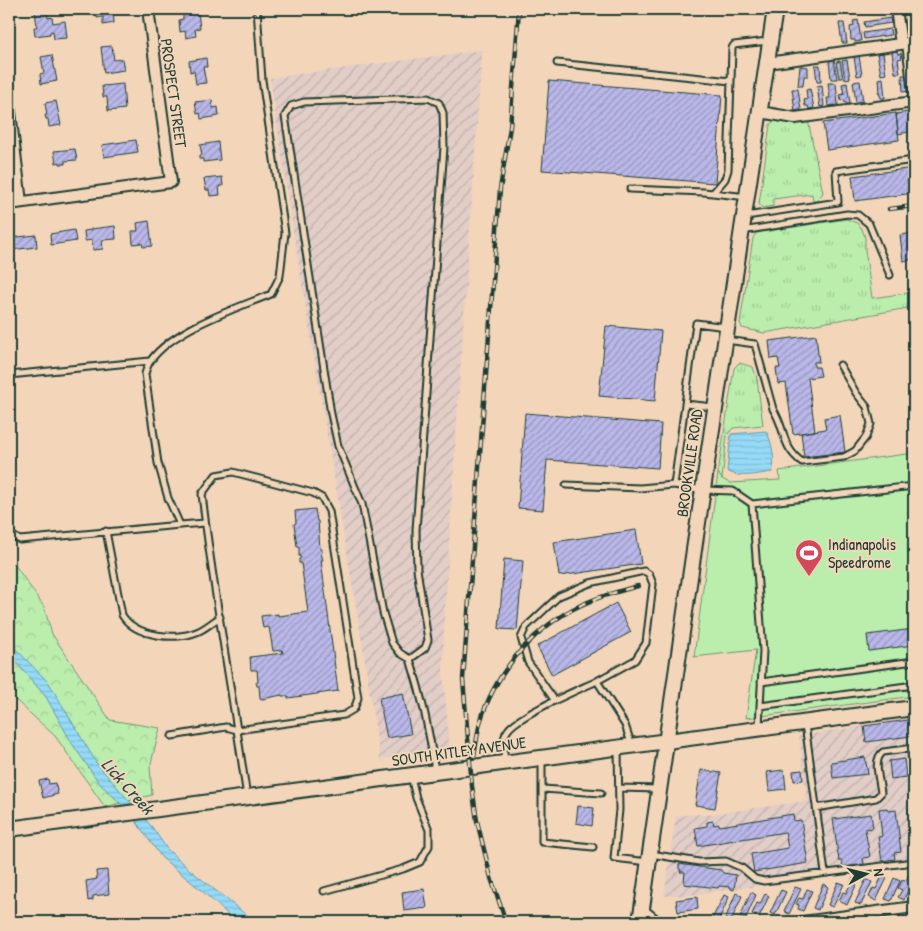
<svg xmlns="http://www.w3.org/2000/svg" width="923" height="931" viewBox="0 0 923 931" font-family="'Patrick Hand',sans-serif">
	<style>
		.industrial { fill: url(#industrial-furrows) }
		.grass { fill: url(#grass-tufts); stroke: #6d9570 }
		.forest { fill: url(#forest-crowns); stroke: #6d9570 }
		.park { fill: #bbedad; stroke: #6d9570 }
		.water { fill: url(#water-rules); stroke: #669ba9 }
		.building { fill: url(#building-hatch); stroke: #1f3d34 }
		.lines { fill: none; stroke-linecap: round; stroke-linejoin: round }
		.lane-casing { stroke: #1f3d34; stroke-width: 9 }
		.street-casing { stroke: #1f3d34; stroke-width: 14 }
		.secondary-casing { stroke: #1f3d34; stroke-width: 18 }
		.lane { stroke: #f3d6b9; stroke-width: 5 }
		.street { stroke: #f3d6b9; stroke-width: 10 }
		.secondary { stroke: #f3d6b9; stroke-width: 14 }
		.rail-casing { stroke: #1f3d34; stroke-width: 4.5 }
		.rail { stroke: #f3d6b9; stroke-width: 2.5; stroke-dasharray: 8; stroke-linecap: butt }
		.labels { text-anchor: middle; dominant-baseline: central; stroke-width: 4; stroke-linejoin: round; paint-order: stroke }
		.street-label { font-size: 16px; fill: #1f3d34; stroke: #f3d6b9 }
		.poi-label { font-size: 16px; fill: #1f3d34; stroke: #f3d6b9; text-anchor: start }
		.water-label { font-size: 18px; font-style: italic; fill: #2b4d48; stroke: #f3d6b9 }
	</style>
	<defs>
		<pattern id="industrial-furrows" width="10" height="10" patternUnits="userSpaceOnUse" patternTransform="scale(1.25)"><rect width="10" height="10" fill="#e2cdc7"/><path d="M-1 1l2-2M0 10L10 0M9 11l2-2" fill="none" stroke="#c1b1ac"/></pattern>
		<pattern id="grass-tufts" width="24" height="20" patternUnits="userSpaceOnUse" patternTransform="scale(1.25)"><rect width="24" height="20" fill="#bbedad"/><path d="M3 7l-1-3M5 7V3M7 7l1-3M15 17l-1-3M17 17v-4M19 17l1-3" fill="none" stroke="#a0cc95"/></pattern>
		<pattern id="forest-crowns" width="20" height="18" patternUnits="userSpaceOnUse" patternTransform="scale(1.25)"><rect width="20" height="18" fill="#bbedad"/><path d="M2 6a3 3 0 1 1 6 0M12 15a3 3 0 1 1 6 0" fill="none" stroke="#a0cc95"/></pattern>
		<pattern id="water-rules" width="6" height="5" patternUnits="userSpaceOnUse" patternTransform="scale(1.25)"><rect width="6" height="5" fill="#95daf7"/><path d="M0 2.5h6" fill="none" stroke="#80bcd4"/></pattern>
		<pattern id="building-hatch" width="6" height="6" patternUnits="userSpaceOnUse" patternTransform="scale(1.25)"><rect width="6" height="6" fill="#bab7e9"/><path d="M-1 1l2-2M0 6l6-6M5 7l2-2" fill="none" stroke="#9796be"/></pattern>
	</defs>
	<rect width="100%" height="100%" fill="#f3d6b9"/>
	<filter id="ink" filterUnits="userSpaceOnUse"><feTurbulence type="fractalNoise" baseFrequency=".02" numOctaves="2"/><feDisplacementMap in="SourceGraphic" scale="10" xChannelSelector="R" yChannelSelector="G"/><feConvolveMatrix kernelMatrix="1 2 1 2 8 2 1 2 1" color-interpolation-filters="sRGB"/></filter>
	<g filter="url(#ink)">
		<!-- industrial -->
		<path class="industrial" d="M482,50L456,433L444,624L443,674L450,751L380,759L364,655L295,243L270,78Z
			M914,718V866L689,895L664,896L676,816L695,814L704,815L807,801L799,736Z"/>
		<!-- grass -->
		<path class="grass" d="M775,119L808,120L823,193L816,201H813L812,194L773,199V206L762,208L759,204L770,125Z
			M846,219L857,223L862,229L865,237V250L872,298L914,292V307L764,333L742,328L740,323L753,238L756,233Z
			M739,363L753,367L757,379L763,425L733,428L727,435L722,479L718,473L734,368Z"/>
		<!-- forest -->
		<path class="forest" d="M9,562L15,565L44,607L52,634L110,720L160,728L150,767L152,795L105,807L55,736L9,694Z"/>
		<!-- park -->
		<path class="park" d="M914,453V696L746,718L756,650L694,657L718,473L722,479L730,483L780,480L779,471Z"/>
		<!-- water -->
		<path class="water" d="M766,431C772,441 776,462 772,472C758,474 739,479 727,471L731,434Z
			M9,642L49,683L97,764L152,827L167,849L190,870L255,922H238L234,920L201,890L162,858L137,823L119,802L100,784L73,745L46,697L9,654Z"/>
		<!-- building -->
		<path class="building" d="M47,9L48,18L52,17L53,23L65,21L67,38L54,39L53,31L50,32V34L35,36L34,27H37L35,11Z
			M101,9H113L114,23L103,25V17L97,18V11L101,10Z
			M865,9H888L889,11L866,14Z
			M904,9H914V12L905,14Z
			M198,12L200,28L195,29L196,36L186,38L185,31L180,32L179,20L183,19V14Z
			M890,18L891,23L865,27L864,22Z
			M858,20L861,41L855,42V40H851L850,27L854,26L853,21Z
			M839,23H844L847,43H842Z
			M890,29L891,35L864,39L863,33Z
			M112,46L114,60L122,59L124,70L104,73L101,47Z
			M897,51L898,54L901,53L902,58L898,59L900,73H895L892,52Z
			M877,53H883L886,74L881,75Z
			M52,55L57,81L41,84L40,74L44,73L41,57Z
			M859,56L862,75L857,76L854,57Z
			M206,58L207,67H203L206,83L196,84L194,71L190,72L189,61Z
			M834,60L837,79H831L829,61Z
			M847,60L850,78L845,79L842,61Z
			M840,61L843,78H839L836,62Z
			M815,65H820L821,82H817Z
			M800,66L808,67V76H804L803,86H798Z
			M902,75H907L909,91L903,92Z
			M883,78L885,98H881L878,91H880L879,79Z
			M549,81L722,95L715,183L542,170Z
			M860,81L863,101L856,102L853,82Z
			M828,83H836L838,105L828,106L827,98H830Z
			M847,83L850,103H845L844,100L841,101L840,95L844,94L842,84Z
			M123,84L125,109L108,111L107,97H103L102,86Z
			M822,85L824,106L820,107L817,86Z
			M792,89H798L801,110L795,111Z
			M810,89L814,108L809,109L808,106H805L804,100L807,99L806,90Z
			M212,100L213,108L218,107L219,116L201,119L200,113L197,114L195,102Z
			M56,101L61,125L49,127L48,119H46L45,115H47L45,103Z
			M914,111V131L898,134L896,114Z
			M896,113L899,140L827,150L823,123Z
			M136,140L138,152L104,157L102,145Z
			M218,142L220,160L203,162V159H199V156L202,155L200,145Z
			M75,149L77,160L65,161V164H60V162L56,163L54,151Z
			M914,168V193L855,201L852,176Z
			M222,177L223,186H219L220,195L210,196L209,190H206L204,179Z
			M149,221L152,246L143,247L142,243L133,244L132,231H138L137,223Z
			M115,226L116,239L102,240L103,249L93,250L92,240L85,241L84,231L91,230V229Z
			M74,230L76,241L51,245L50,234Z
			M914,233V259L903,261L900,235Z
			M36,235L37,247L10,250L9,238Z
			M606,326L661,331L655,401L599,396Z
			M816,335L819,362H814V367H819L821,376L808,378L815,431L793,434L786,383L778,384L776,368H780L778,358L771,359L769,341Z
			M525,413L661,424L658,468L547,460L543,510L518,508Z
			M840,415L845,452L804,457L801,433L826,429L824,418Z
			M315,509L317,521H318L320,549H322V553H321L323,560H321L338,691L288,698L287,696H282V695L262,699L260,698L259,686H257L256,682H258L257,670H251L250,657L283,653L282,650L273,651L269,627L263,628L261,616L278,614V616L308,612L301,563H299V559L301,558L300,556H299V547H297L294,524L296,523L295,511Z
			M636,530L641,564L559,576L554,542Z
			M504,559L523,561L517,630L499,629Z
			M616,603L631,632L552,675L537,646Z
			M914,629V645L869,651L867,635Z
			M403,693L411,734L387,738L379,698Z
			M908,720L911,736L866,742L864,726Z
			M865,757L868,774L833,778L831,762Z
			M904,759L906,777L891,779L889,761Z
			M701,770L721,773L715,808L695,805Z
			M784,770L786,789L769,791L767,772Z
			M802,770L803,780L794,781L793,771Z
			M48,779L49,784L55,783L58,794L43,798L39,781Z
			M578,806L594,808L592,826L576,823Z
			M914,807V853L909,808Z
			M887,808L888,811L896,810L901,852L894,853L895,859L882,861L878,837L882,836L879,809Z
			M793,814L794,821L801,820L808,863L754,872L751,854L788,848L785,832L698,846L695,828L707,826V822L713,821L714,825L719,824L720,826Z
			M871,814L873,828L865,829L870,857L863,858L864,865L843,868L842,861H839L833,819Z
			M679,864L721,870L723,873L736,875L734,890L731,889V887L719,886L718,888L684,884L685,872H680L681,870L679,869Z
			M911,869L914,870V876L904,900L898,897L902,890L898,888L902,880L906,881Z
			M107,870L109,894L93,896V900L88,901L86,881L97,879L96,871Z
			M882,876L887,878L876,901L869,897L873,888L876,889Z
			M853,878L858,881L847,905L839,901L843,892L846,893Z
			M894,878L900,881L891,901L885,899Z
			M866,879L872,882L861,905L855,903Z
			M838,882L844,884L833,907L828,905Z
			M823,884L828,887L818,910L813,908Z
			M795,887L801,889L789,914L784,911Z
			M424,889L427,908L404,911L402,892Z
			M807,889L812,891L803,911L798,909L799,905L796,904L799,898L803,899Z
			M781,890L786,892L775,915L770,913Z
			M751,892L756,895L745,920L740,917Z
			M736,893L742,896L731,921L725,919Z
			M765,894L769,896L759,917L752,914L757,903L760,904Z
			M724,895L729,897L718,922H713L711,921Z
			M697,897L698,909L678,912L676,900Z"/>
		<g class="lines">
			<!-- lane casing -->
			<g class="lane-casing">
				<path id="lane" d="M557,63L731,81L728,170L725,179L713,193
					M731,81L732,48L734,45L768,41
					M630,189L704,192L747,197
					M746,216L838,202L836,171L914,160
					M742,231L847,214L858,215L869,224L890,275
					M726,327L696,323L674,485L703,490L733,491L752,504
					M726,340L755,344L773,409C786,429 781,447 802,462L844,457L855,451L866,437L871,424L867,407L856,393L840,365
					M9,375L150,361
					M685,404L714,407
					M566,485L640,488L674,485
					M205,523L180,525L168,498L158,463L145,374C146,370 148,364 151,360C175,328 235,309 271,294L280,276L285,233L262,80L257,9
					M106,531L122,615C135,637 179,642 201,630C207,627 214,621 220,617
					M9,534L20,540L180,525
					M410,659L425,648L428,640L417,569L416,530L444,147L443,113L439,103L428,98L304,102L291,106L285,116L331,414L338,446L362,504L383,613L392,643L400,653L410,659C422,696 430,733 435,772
					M761,682L914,661
					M555,701L528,662L521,638L526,627L559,596L590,583L644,571L649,574L653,584L646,643L635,660L597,681L625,725L632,746
					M760,706L763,651L752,504L914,486
					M911,709L914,733
					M805,724L825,873
					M759,727L760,706L914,685
					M914,734L912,756L914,769
					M172,736L226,727L237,730C225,651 211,573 202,494L216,475L233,472L313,493L322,498L329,511L358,698L354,709L344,715L237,730L247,797
					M618,749L619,810L614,858L648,862
					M542,759V842L593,847
					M505,761C504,751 501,739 508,730C518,715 578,690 597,681
					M619,788L659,789
					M543,789L601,793
					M816,808L876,798L881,793C880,781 872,760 883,752L913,748
					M651,854L699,862L726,861L742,868L755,879L764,881L914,862
					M324,891L403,869L420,862L429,846V830L416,798L411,776"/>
			</g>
			<!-- street casing -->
			<g class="street-casing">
				<path id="street" d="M896,9L901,44
					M908,43L914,93
					M768,63L914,42
					M9,104L21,202
					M760,112L795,118L914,102
					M9,204L171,182L148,9
					M642,910L657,922
					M803,922L914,907"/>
			</g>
			<!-- secondary casing -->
			<g class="secondary-casing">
				<path id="secondary" d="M9,829L914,708
					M640,922L696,536L775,9"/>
			</g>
			<!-- lane -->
			<use href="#lane" class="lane"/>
			<!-- street -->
			<use href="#street" class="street"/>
			<!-- secondary -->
			<use href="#secondary" class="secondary"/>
			<!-- rail casing -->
			<g class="rail-casing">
				<path id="rail" d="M889,209L914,206
					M474,757C476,746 477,734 480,723C494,675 529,633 573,609C594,598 616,592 638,586
					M506,922L491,878L477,821L472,786L463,679L500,189L510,127L519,9"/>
			</g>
			<!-- rail -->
			<use href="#rail" class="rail"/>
		</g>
	</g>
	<!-- icons -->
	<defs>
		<g id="stadium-pin" transform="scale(1.4375)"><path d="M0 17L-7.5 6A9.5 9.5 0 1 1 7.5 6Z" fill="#d1495b" stroke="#f3d6b9"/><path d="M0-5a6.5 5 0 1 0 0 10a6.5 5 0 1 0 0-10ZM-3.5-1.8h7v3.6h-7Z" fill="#fff"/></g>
	</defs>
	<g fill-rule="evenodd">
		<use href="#stadium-pin" x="809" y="553"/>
	</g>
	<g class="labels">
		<!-- street labels -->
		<g class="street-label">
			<text transform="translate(174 93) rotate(82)">PROSPECT STREET</text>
			<text transform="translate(689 463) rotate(-82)">BROOKVILLE ROAD</text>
			<text transform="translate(459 751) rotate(-8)">SOUTH KITLEY AVENUE</text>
		</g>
		<!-- poi labels -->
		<g class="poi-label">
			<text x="828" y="544">Indianapolis<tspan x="828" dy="18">Speedrome</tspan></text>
		</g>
		<!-- water labels -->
		<g class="water-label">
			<text transform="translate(128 786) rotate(48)">Lick Creek</text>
		</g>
	</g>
	<!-- margin -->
	<rect width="923" height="931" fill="none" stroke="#f3d6b9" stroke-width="30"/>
	<rect x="15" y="15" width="893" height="901" fill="none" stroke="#1f3d34" stroke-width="2" filter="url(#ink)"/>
	<!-- north arrow -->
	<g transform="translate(866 874) rotate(83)" stroke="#f3d6b9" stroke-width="4" paint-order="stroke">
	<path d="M0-4L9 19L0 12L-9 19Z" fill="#1f3d34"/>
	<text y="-8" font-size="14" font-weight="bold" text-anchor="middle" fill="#1f3d34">N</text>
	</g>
</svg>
